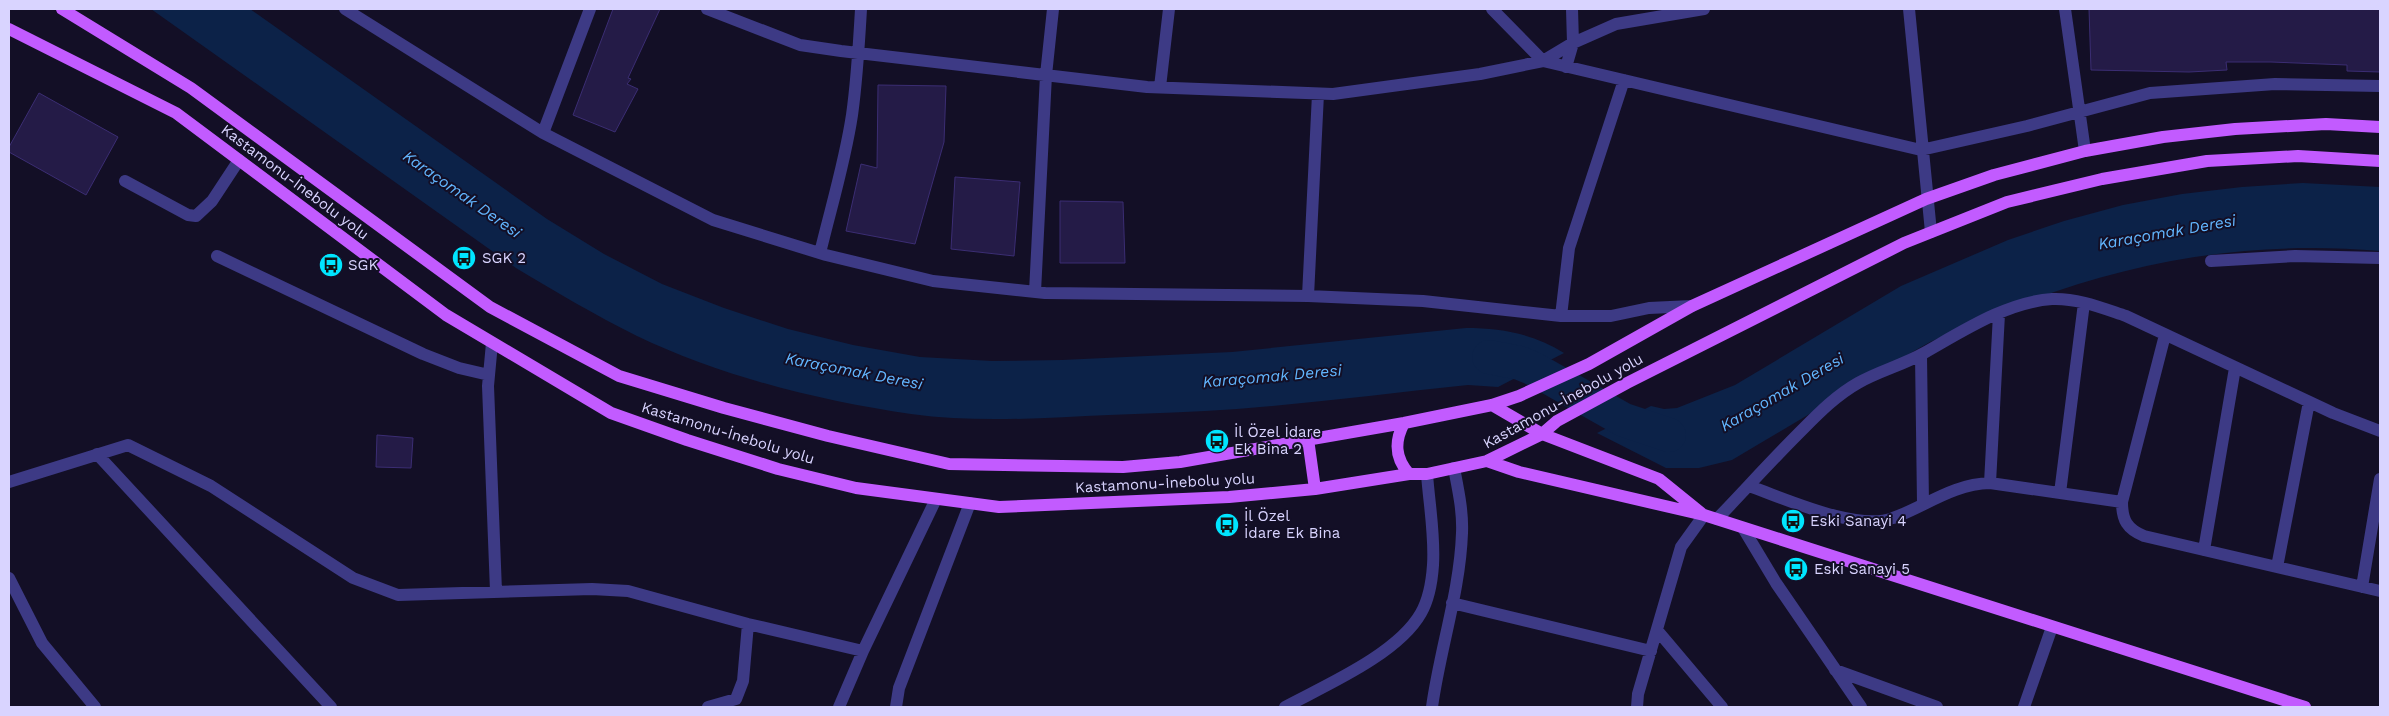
<svg xmlns="http://www.w3.org/2000/svg" width="2389" height="716" viewBox="0 0 2389 716" font-family="'Work Sans',sans-serif">
	<style>
		.water { fill: #0c2248 }
		.lines { fill: none; stroke-linecap: round; stroke-linejoin: round }
		.river { stroke: #0c2248; stroke-width: 34 }
		.building { fill: #241b47; stroke: #3b2d73 }
		.minor { stroke: #3d3a85; stroke-width: 12 }
		.major { stroke: #c25bff; stroke-width: 12 }
		.labels { text-anchor: middle; dominant-baseline: central; stroke-width: 4; stroke-linejoin: round; paint-order: stroke }
		.street-label { font-size: 15px; fill: #d9d4ff; stroke: #130f26 }
		.poi-label { font-size: 15px; fill: #d9d4ff; stroke: #130f26; text-anchor: start }
		.water-label { font-size: 16px; font-style: italic; fill: #62b6ff; stroke: #130f26 }
	</style>
	<rect width="100%" height="100%" fill="#130f26"/>
	<!-- water -->
	<path class="water" d="M151,9H250L547,219L604,254L662,284L724,308L788,329L853,345L920,357L992,361L1062,360L1232,352L1466,328C1502,328 1533,334 1564,353L1498,387L1468,385C1391,393 1314,403 1237,409C1195,412 1152,413 1109,415C1044,418 976,423 911,414C820,401 720,376 637,336C595,315 556,292 516,268Z
		M2303,183L2380,187V251C2240,239 2111,264 1982,320C1965,327 1947,334 1930,342C1908,354 1887,368 1865,381C1821,407 1776,434 1732,460L1699,468H1666L1597,433L1651,406L1664,409L1677,408L1735,385L1901,286L2008,240L2064,221L2123,205L2182,194L2242,187Z"/>
	<g class="lines">
		<!-- river -->
		<path class="river" d="M1489,357L1520,363L1534,369L1624,420L1669,435"/>
	</g>
	<!-- building -->
	<path class="building" d="M613,9H660L628,78L631,79L627,84L638,89L615,132L573,115Z
		M2089,9H2380V72L2347,71V65L2271,62H2226L2227,70L2189,72L2091,70Z
		M878,85L946,86L944,142L915,244L846,231L861,164L877,168Z
		M39,93L118,137L86,195L9,152V147Z
		M955,177L1020,182L1014,256L951,249Z
		M1060,201L1123,202L1125,263H1060Z
		M377,435L413,438L411,468L376,467Z"/>
	<g class="lines">
		<!-- minor -->
		<path class="minor" d="M345,9L543,133L713,220L826,255L933,281L1045,293L1308,296L1423,301L1561,316H1611L1649,308L1692,306
			M707,9L800,45L841,51L1147,87L1333,94L1480,74L1543,61L1573,43L1616,24L1704,9
			M1492,9L1543,61L1921,150L2027,126L2150,93L2275,84L2380,86
			M1909,9L1931,232
			M2065,9L2085,151
			M1566,67L1573,43L1572,9
			M1160,87L1169,9
			M543,133L590,9
			M125,181L188,215L196,216L212,201L239,160
			M820,253C831,207 845,162 852,115C857,80 859,44 861,9
			M217,256L423,354L459,368L489,375
			M2211,261L2295,256L2380,258
			M1035,292L1046,75L1053,9
			M1308,296L1318,94
			M1561,316L1569,248L1624,80
			M2165,335L2122,502C2122,520 2127,529 2144,536L2380,591
			M492,343L488,386L496,591
			M1921,355L1923,504
			M97,454L331,707
			M9,482L128,445L211,486L353,578L398,595L592,589L628,591L748,624L863,651
			M1990,483L1999,314
			M1749,486C1784,498 1857,532 1893,518C1926,506 1953,484 1990,483L2122,502
			M2060,493L2084,303
			M1717,519C1744,491 1770,462 1798,434C1817,415 1835,396 1858,383C1879,371 1903,365 1924,353C1963,331 2007,302 2052,299C2078,298 2102,308 2126,316L2333,413L2380,431
			M1743,528L1776,583L1861,707
			M2204,550L2235,368
			M2277,567L2309,402
			M9,578L42,643L95,707
			M2362,587L2380,479
			M1452,603L1651,651
			M1657,630L1722,707
			M1835,670L1937,707
			M708,707L736,699L743,681L748,624
			M839,707L863,651L936,499
			M896,707L899,688L970,503
			M1285,707C1326,685 1398,654 1421,613C1429,599 1432,580 1433,565C1435,535 1429,503 1427,474
			M1432,707C1440,649 1460,591 1462,533C1463,511 1458,489 1454,468
			M1637,707L1638,694L1681,547L1704,515
			M2024,707L2052,627"/>
		<!-- major -->
		<path class="major" d="M62,9L191,88L490,307L619,376L724,408L828,436L949,464L1123,467L1180,462L1404,423L1492,405L1519,396L1589,364L1692,306L1926,199L1994,175L2085,151L2163,137L2235,129L2326,124L2380,127
			M9,29L176,113L446,315L611,413L687,440L778,469L856,488L999,507L1229,497L1315,489L1409,474H1427L1487,461L1542,434L1557,421L1627,383L1904,243L2007,202L2102,179L2207,161L2298,156L2380,161
			M1492,405L1542,434L1659,479L1701,513
			M1404,423C1394,442 1395,458 1409,474
			M1308,439L1315,489
			M1487,461L1519,472L1704,515L2305,707"/>
	</g>
	<!-- icons -->
	<defs>
		<g id="bus-disc" transform="scale(1.25)"><circle r="9.5" fill="#00e5ff" stroke="#130f26"/><path d="M-5-6H5V4H4V6H2V4H-2V6H-4V4H-5ZM-3.5-4V0h7V-4ZM-3.5 1.2v1.5H-2V1.2ZM2 1.2v1.5H3.5V1.2Z" fill="#111"/></g>
	</defs>
	<g fill-rule="evenodd">
		<use href="#bus-disc" x="464" y="258"/>
		<use href="#bus-disc" x="331" y="265"/>
		<use href="#bus-disc" x="1217" y="441"/>
		<use href="#bus-disc" x="1793" y="521"/>
		<use href="#bus-disc" x="1227" y="525"/>
		<use href="#bus-disc" x="1796" y="569"/>
	</g>
	<g class="labels">
		<!-- street labels -->
		<g class="street-label">
			<text transform="translate(295 182) rotate(37)">Kastamonu-İnebolu yolu</text>
			<text transform="translate(1563 401) rotate(-29)">Kastamonu-İnebolu yolu</text>
			<text transform="translate(728 433) rotate(17)">Kastamonu-İnebolu yolu</text>
			<text transform="translate(1165 483) rotate(-3)">Kastamonu-İnebolu yolu</text>
		</g>
		<!-- poi labels -->
		<g class="poi-label">
			<text x="482" y="258">SGK 2</text>
			<text x="348" y="265">SGK</text>
			<text x="1234" y="432">İl Özel İdare<tspan x="1234" dy="17">Ek Bina 2</tspan></text>
			<text x="1244" y="516">İl Özel<tspan x="1244" dy="17">İdare Ek Bina</tspan></text>
			<text x="1810" y="521">Eski Sanayi 4</text>
			<text x="1814" y="569">Eski Sanayi 5</text>
		</g>
		<!-- water labels -->
		<g class="water-label">
			<text transform="translate(462 194) rotate(35)">Karaçomak Deresi</text>
			<text transform="translate(2167 232) rotate(-10)">Karaçomak Deresi</text>
			<text transform="translate(854 371) rotate(11)">Karaçomak Deresi</text>
			<text transform="translate(1272 376) rotate(-5)">Karaçomak Deresi</text>
			<text transform="translate(1782 392) rotate(-30)">Karaçomak Deresi</text>
		</g>
	</g>
	<!-- border -->
	<rect width="2389" height="716" fill="none" stroke="#d9d4ff" stroke-width="20"/>
</svg>
